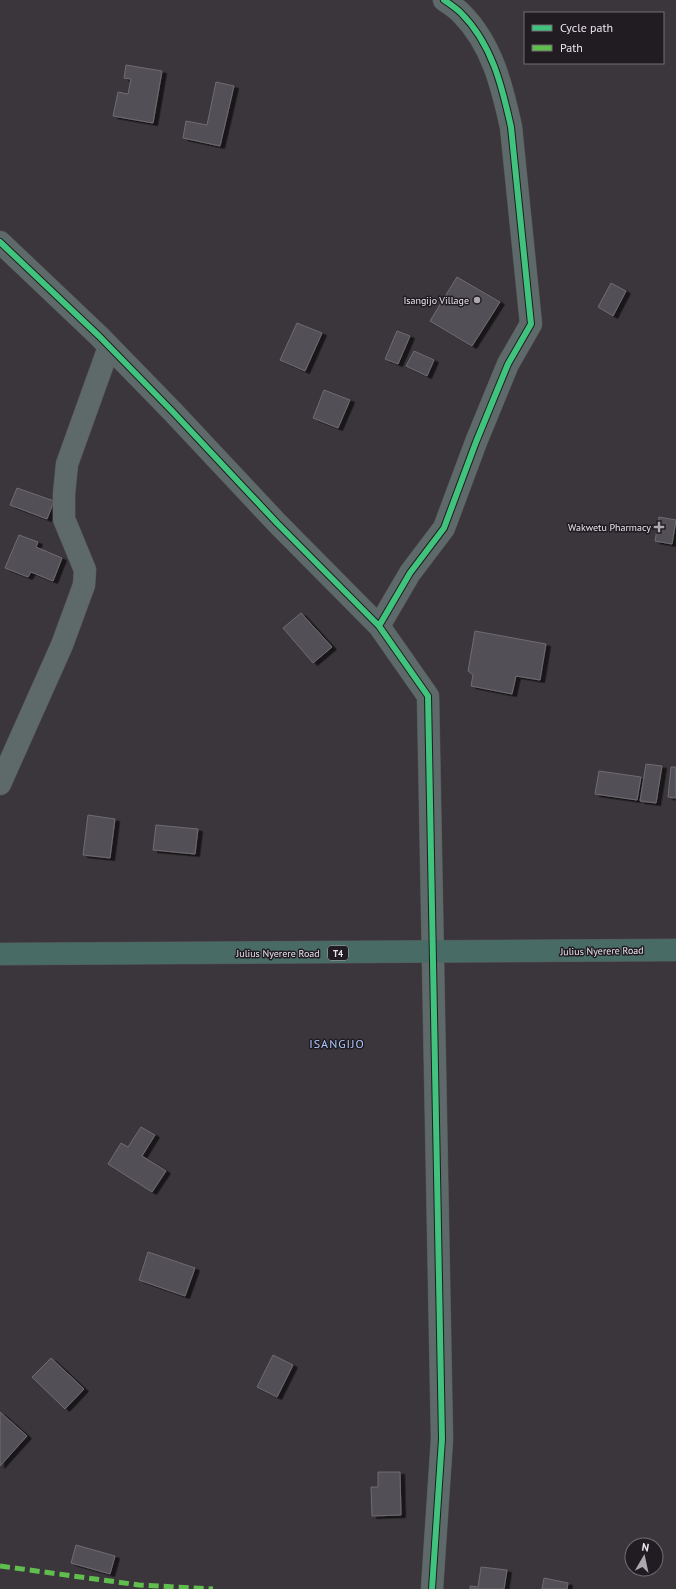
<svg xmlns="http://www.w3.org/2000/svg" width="676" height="1589" viewBox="0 0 676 1589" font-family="'PT Sans',sans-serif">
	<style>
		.building { fill: #535056; stroke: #6f6b71; filter: url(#shadow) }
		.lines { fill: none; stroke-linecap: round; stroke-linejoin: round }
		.minor-casing { stroke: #565357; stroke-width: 23 }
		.highway-casing { stroke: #565357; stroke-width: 23 }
		.minor { stroke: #5d6a69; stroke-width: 22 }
		.highway { stroke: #496b65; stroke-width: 22 }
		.quiet { stroke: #5fbe4e; stroke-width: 5; stroke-dasharray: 10 5; stroke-linecap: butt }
		.cycleway-casing { stroke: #201c22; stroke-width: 8 }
		.cycleway { stroke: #40c37c; stroke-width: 6 }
		.poi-dot { fill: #ada7af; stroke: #201c22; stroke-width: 1.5 }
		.labels { text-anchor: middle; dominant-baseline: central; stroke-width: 3; stroke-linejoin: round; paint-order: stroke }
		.shield { fill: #201c22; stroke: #aea8b0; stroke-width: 1 }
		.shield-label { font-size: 9px; font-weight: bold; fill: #ebe4ed }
		.poi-label { font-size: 10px; fill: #ebe4ed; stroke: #201c22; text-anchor: end }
		.street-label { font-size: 10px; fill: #ebe4ed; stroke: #201c22 }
		.quarter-label { font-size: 12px; letter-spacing: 1px; fill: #adc9fd; stroke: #201c22 }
	</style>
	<defs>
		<filter id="shadow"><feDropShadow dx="4.5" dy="2.5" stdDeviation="0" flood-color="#0009"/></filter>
	</defs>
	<rect width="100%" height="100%" fill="#3b363c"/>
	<!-- building -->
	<path class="building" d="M126,65L162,71L153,123L113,116L118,92L128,94L131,79L124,78Z
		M216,82L234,86L220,146L183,138L186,121L207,125Z
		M457,277L500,302L472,346L430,321Z
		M611,283L626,291L613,316L598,307Z
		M297,323L322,333L305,371L280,360Z
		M397,331L410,336L398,364L385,359Z
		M414,351L434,360L427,376L406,366Z
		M324,390L350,400L338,428L313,418Z
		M17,488L54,501L47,519L10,505Z
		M659,517L676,520L672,544L655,541Z
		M19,535L38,542L36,547L62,558L53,581L31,572L28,577L5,568Z
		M301,613L332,647L313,663L283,628Z
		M475,631L546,644L540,680L516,676L512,694L471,686L473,675L468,671Z
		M646,764L662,766L656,803L640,801Z
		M671,767H676V798L668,797Z
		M599,771L641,777L637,800L595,794Z
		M88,815L115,819L110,858L83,855Z
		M156,825L198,829L195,854L153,850Z
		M141,1127L155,1135L142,1156L166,1171L152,1192L108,1164L121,1143L128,1147Z
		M148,1252L195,1268L185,1296L139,1280Z
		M273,1355L293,1365L277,1397L257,1387Z
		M51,1358L84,1389L65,1409L32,1377Z
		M0,1412L27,1436L0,1466Z
		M378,1472H400L401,1515L372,1516L371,1487H378Z
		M76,1545L115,1556L110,1574L71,1563Z
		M481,1567L507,1570L504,1589H470V1586L478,1587Z
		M544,1578L568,1583L567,1589H542Z"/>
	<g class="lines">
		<!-- minor casing -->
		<g class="minor-casing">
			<path id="minor" d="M0,242L99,336L173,412L277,523L379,626L428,696L442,1439L432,1589
				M379,626L410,573L444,528L476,442L508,364L531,324L511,127C502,86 492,44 461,13C456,8 450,4 444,0
				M0,784L62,645L84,585L85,570L64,519V494L67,464L109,347"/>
		</g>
		<!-- highway casing -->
		<g class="highway-casing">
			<path id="highway" d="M0,954L676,950"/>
		</g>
		<!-- minor -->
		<use href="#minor" class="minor"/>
		<!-- highway -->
		<use href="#highway" class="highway"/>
		<!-- quiet -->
		<path class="quiet" d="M0,1566L139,1585L213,1589"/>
		<!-- cycleway casing -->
		<g class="cycleway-casing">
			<path id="cycleway" d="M0,242L99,336L173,412L277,523L379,626L428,696L442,1439L432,1589
				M379,626L410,573L444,528L476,442L508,364L531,324L511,127C502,86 492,44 461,13C456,8 450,4 444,0"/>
		</g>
		<!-- cycleway -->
		<use href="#cycleway" class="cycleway"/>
	</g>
	<!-- markers -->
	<g class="poi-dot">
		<circle cx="477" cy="300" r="4"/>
		<path d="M657 521h4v4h4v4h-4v4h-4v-4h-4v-4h4z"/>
	</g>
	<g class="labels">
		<!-- shield labels -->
		<rect class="shield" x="328" y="946" width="20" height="14" rx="3"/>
		<g class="shield-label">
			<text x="338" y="953">T4</text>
		</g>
		<!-- poi labels -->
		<g class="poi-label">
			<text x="469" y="300">Isangijo Village</text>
			<text x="651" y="527">Wakwetu Pharmacy</text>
		</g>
		<!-- street labels -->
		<g class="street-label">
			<text transform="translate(602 951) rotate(-1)">Julius Nyerere Road</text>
			<text x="278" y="953">Julius Nyerere Road</text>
		</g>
		<!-- quarter labels -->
		<g class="quarter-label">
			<text x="337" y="1043">ISANGIJO</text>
		</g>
	</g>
	<!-- legend -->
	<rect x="524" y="12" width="140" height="52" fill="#201c22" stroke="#716c73"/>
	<rect x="532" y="25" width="20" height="6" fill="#40c37c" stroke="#716c73"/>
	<text x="560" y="32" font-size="12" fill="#ebe4ed">Cycle path</text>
	<rect x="532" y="45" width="20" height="6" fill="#5fbe4e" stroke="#716c73"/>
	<text x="560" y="52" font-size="12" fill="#ebe4ed">Path</text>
	<!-- north arrow -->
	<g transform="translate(644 1557) rotate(9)"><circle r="19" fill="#201c22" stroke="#716c73"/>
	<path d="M0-3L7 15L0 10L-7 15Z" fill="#ada7af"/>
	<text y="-6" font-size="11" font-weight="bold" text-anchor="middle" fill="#ebe4ed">N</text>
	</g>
</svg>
